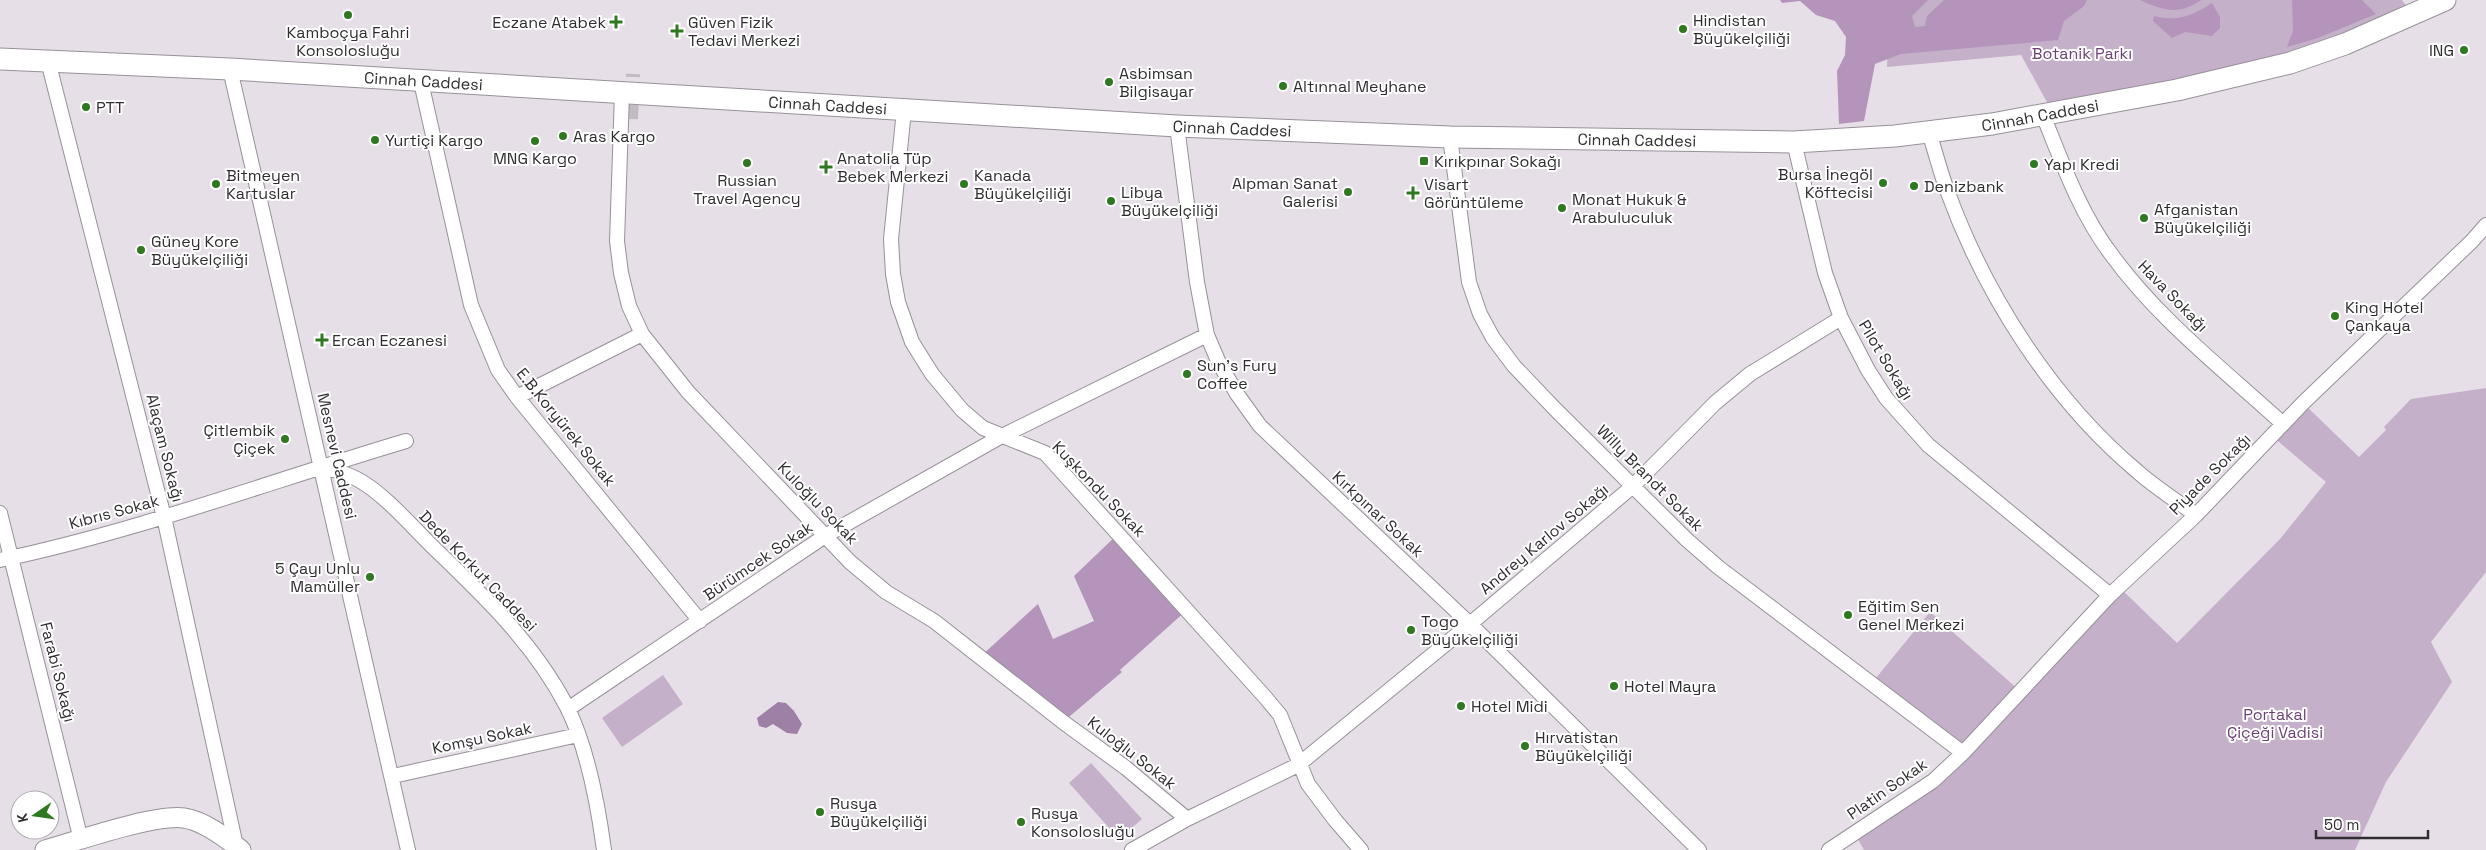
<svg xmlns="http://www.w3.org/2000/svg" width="2486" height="850" viewBox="0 0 2486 850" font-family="'Space Grotesk',sans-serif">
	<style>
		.green { fill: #c4b0c8 }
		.forest { fill: #b494bb }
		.water { fill: #9e7fa5 }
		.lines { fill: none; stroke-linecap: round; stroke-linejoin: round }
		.street-tunnel { stroke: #c2bbc3; stroke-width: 14; stroke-dasharray: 14 7; stroke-linecap: butt }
		.street-casing { stroke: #979099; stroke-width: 16 }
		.secondary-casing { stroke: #979099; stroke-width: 21 }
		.primary-casing { stroke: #979099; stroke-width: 23 }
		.street { stroke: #fff; stroke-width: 14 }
		.secondary { stroke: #fff; stroke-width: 19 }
		.primary { stroke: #fff; stroke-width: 21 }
		.poi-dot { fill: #2e791f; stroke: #fff; stroke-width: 2 }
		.labels { text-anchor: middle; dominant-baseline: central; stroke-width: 4; stroke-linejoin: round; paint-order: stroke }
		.poi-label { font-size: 16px; fill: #302d30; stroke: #fff; text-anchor: start }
		.park-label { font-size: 16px; fill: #6c4175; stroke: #fff }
		.street-label { font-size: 16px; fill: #302d30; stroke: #fff }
	</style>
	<rect width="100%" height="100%" fill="#e7dfe8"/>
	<!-- green -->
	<path class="green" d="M1853,0H2402L2413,15L2345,44L2053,113L2021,55L1887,67L1888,47Z
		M2486,388V572L2431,642L2452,682L2386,782L2355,850H1864L1855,834L1963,753L1871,684L1930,612L2019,690L2119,587L2177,643L2280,539L2326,482L2272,436L2303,403L2359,457L2386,430L2384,427L2411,399Z
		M663,675L683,704L622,747L602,718Z
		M1091,763L1142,819L1119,839L1069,783Z"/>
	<!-- forest -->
	<path class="forest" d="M1780,0H1928L1912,16L1915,27L1925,26L1927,16L1944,0H2087L2084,6L2064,21L2058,40L1901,54L1875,64L1864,121L1839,124L1837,71L1845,55L1846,37L1835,21L1816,15L1800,1L1782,3Z
		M2140,0H2201C2179,16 2162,10 2140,0Z
		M2292,0H2362L2376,14L2318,38L2287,47L2293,31Z
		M2212,3L2220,17V28L2212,36L2185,32L2172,38L2153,21L2154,16C2178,22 2192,16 2212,3Z
		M1119,533L1187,610L1120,670L1122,672L1063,722L980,657L1038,604L1053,639L1094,621L1074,576Z"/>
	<!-- water -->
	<path class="water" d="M778,702L786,703L794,711L802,724L797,734L787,733L773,724L766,728L759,726L757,718Z"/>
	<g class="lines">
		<!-- street-tunnel -->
		<path class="street-tunnel" d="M631,119L633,74"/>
		<!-- street casing -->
		<g class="street-casing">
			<path id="street" d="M48,61L164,517L236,846
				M230,69L408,850
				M421,82L471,305L498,370L517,397L700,621
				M622,93L617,241L621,273L629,306L642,334L688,392L850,562L886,592L934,621L1063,722L1126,768L1187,819
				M904,110L891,239L893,274L898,302L912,342L932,374L962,410L983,428L1045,453L1265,697L1280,715L1308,784L1335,820L1361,850
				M2043,115C2062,162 2080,213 2111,254C2158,319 2224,370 2283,424
				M1177,126L1197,282L1207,335L1219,363L1237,394L1260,426L1470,624L1699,850
				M1929,132C1935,151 1940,171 1947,190C1985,295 2052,400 2138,472C2156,488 2177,501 2196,515
				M1450,137L1469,282L1480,314L1493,338L1514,366L1555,409L1686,539L1718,567L1963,753
				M1794,142L1825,273L1841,318L1868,370L1886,398L1928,445L2110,595
				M517,397L642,334
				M321,466C333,470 346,473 357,479C385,494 413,528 436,550C485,597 535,645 567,707C587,747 598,805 604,850
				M0,513L81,840
				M0,560C138,531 271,481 406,441
				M568,709L825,536L1000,437L1207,335
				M393,776L578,735
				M1132,850L1187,819L1298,765L1470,624L1633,486L1715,403L1750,374L1841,318
				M1829,850L1933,781L1963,753L2110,595L2196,515L2303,403L2472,241L2486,225"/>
		</g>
		<!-- secondary casing -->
		<g class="secondary-casing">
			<path id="secondary" d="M45,850C77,841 154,814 184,818C204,821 225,837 241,850"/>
		</g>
		<!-- primary casing -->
		<g class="primary-casing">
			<g id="primary">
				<path id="s1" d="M0,59L230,69L1177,126L1450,137L1794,142L1895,136L1992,124L2177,90L2290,63L2345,44L2445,0"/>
			</g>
		</g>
		<!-- street -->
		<use href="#street" class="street"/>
		<!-- secondary -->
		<use href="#secondary" class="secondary"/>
		<!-- primary -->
		<use href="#primary" class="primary"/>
	</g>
	<!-- markers -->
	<g class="poi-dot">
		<circle cx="348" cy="15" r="5"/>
		<path d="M613.5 14.5h5v5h5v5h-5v5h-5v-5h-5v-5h5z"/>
		<circle cx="1683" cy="29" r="5"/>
		<path d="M674.5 23.5h5v5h5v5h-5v5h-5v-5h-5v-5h5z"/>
		<circle cx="2464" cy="50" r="5"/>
		<circle cx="1109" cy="82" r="5"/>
		<circle cx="1283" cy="86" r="5"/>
		<circle cx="86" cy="107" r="5"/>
		<circle cx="563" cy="136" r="5"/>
		<circle cx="375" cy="140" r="5"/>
		<circle cx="535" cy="141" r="5"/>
		<rect x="1419" y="156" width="10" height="10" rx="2.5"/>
		<circle cx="747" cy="163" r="5"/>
		<circle cx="2034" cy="164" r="5"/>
		<path d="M823.5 159.5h5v5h5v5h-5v5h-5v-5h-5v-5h5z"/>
		<circle cx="1883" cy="183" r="5"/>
		<circle cx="216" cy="184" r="5"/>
		<circle cx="964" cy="184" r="5"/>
		<circle cx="1914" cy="186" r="5"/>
		<circle cx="1348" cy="192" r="5"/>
		<path d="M1410.5 185.5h5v5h5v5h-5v5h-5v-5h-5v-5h5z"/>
		<circle cx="1111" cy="201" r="5"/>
		<circle cx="1562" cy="208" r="5"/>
		<circle cx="2144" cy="218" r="5"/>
		<circle cx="141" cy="250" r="5"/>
		<circle cx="2335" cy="316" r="5"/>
		<path d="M319.5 332.5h5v5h5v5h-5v5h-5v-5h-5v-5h5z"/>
		<circle cx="1187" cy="374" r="5"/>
		<circle cx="285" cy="439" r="5"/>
		<circle cx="370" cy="577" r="5"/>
		<circle cx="1848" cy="615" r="5"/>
		<circle cx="1411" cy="630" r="5"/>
		<circle cx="1614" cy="686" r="5"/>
		<circle cx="1461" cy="706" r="5"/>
		<circle cx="1525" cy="746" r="5"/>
		<circle cx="820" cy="812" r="5"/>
		<circle cx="1021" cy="822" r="5"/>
	</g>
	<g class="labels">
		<!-- poi labels -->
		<g class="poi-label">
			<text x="1693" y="20">Hindistan<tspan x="1693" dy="18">Büyükelçiliği</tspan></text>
			<text x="606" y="22" text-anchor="end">Eczane Atabek</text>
			<text x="688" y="22">Güven Fizik<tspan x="688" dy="18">Tedavi Merkezi</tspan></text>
			<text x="348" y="32" text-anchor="middle">Kamboçya Fahri<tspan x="348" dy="18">Konsolosluğu</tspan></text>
			<text x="2454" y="50" text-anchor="end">ING</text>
			<text x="1119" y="73">Asbimsan<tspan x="1119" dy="18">Bilgisayar</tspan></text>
			<text x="1293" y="86">Altınnal Meyhane</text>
			<text x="96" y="107">PTT</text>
			<text x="573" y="136">Aras Kargo</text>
			<text x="385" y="140">Yurtiçi Kargo</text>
			<text x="535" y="158" text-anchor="middle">MNG Kargo</text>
			<text x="837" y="158">Anatolia Tüp<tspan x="837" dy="18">Bebek Merkezi</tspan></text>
			<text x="1434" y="161">Kırıkpınar Sokağı</text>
			<text x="2044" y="164">Yapı Kredi</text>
			<text x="1873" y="174" text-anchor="end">Bursa İnegöl<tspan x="1873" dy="18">Köftecisi</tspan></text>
			<text x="226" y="175">Bitmeyen<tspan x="226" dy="18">Kartuslar</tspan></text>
			<text x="974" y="175">Kanada<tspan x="974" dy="18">Büyükelçiliği</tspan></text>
			<text x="747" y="180" text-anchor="middle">Russian<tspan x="747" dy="18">Travel Agency</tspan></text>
			<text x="1338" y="183" text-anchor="end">Alpman Sanat<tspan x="1338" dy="18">Galerisi</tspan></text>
			<text x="1424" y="184">Visart<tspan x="1424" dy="18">Görüntüleme</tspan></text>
			<text x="1924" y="186">Denizbank</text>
			<text x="1121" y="192">Libya<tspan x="1121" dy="18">Büyükelçiliği</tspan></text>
			<text x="1572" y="199">Monat Hukuk &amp;<tspan x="1572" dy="18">Arabuluculuk</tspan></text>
			<text x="2154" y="209">Afganistan<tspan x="2154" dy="18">Büyükelçiliği</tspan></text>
			<text x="151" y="241">Güney Kore<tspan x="151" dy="18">Büyükelçiliği</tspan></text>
			<text x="2345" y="307">King Hotel<tspan x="2345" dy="18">Çankaya</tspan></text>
			<text x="332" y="340">Ercan Eczanesi</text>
			<text x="1197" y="365">Sun's Fury<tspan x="1197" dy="18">Coffee</tspan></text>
			<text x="275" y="430" text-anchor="end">Çitlembik<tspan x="275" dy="18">Çiçek</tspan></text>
			<text x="360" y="568" text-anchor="end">5 Çayı Unlu<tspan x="360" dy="18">Mamüller</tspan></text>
			<text x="1858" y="606">Eğitim Sen<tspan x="1858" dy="18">Genel Merkezi</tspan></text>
			<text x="1421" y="621">Togo<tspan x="1421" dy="18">Büyükelçiliği</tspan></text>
			<text x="1624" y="686">Hotel Mayra</text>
			<text x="1471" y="706">Hotel Midi</text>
			<text x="1535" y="737">Hırvatistan<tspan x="1535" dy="18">Büyükelçiliği</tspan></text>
			<text x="830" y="803">Rusya<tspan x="830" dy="18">Büyükelçiliği</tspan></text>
			<text x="1031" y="813">Rusya<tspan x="1031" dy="18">Konsolosluğu</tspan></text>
		</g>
		<!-- park labels -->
		<g class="park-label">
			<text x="2082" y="53">Botanik Parkı</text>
			<text x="2275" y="714">Portakal<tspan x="2275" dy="18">Çiçeği Vadisi</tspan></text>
		</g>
		<!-- street labels -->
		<g class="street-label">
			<text stroke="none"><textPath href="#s1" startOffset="424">Cinnah Caddesi</textPath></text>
			<text stroke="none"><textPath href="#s1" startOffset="829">Cinnah Caddesi</textPath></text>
			<text stroke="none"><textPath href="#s1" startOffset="2044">Cinnah Caddesi</textPath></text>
			<text stroke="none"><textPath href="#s1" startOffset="1234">Cinnah Caddesi</textPath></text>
			<text stroke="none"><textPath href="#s1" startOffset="1639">Cinnah Caddesi</textPath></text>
			<text transform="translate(2173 296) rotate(46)">Hava Sokağı</text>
			<text transform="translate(1886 360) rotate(59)">Pilot Sokağı</text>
			<text transform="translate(566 427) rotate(51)">E.B.Koryürek Sokak</text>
			<text transform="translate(165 448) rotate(76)">Alaçam Sokağı</text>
			<text transform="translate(337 456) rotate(77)">Mesnevi Caddesi</text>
			<text transform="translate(2210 474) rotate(-45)">Piyade Sokağı</text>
			<text transform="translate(1650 478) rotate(45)">Willy Brandt Sokak</text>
			<text transform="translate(1099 489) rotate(46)">Kuşkondu Sokak</text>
			<text transform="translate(818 503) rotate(46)">Kuloğlu Sokak</text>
			<text transform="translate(114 512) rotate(-15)">Kıbrıs Sokak</text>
			<text transform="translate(1378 514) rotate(43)">Kırkpınar Sokak</text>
			<text transform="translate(1544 539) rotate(-40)">Andrey Karlov Sokağı</text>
			<text transform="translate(758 561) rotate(-34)">Bürümcek Sokak</text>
			<text transform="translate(478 571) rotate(46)">Dede Korkut Caddesi</text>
			<text transform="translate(58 672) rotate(76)">Farabi Sokağı</text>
			<text transform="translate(482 738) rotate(-12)">Komşu Sokak</text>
			<text transform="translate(1132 753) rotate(38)">Kuloğlu Sokak</text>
			<text transform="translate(1887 789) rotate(-35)">Platin Sokak</text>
		</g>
	</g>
	<!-- north arrow -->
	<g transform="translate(35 815) rotate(257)"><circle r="24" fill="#ffffff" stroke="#acabac"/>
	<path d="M0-4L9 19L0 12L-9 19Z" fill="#2e791f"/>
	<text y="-8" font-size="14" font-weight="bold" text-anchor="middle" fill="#302d30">K</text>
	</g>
	<!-- scale -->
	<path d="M2316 830v8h112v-8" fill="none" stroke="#302d30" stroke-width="2.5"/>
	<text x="2324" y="830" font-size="15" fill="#302d30" stroke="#ffffff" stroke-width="4" paint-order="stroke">50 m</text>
</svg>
